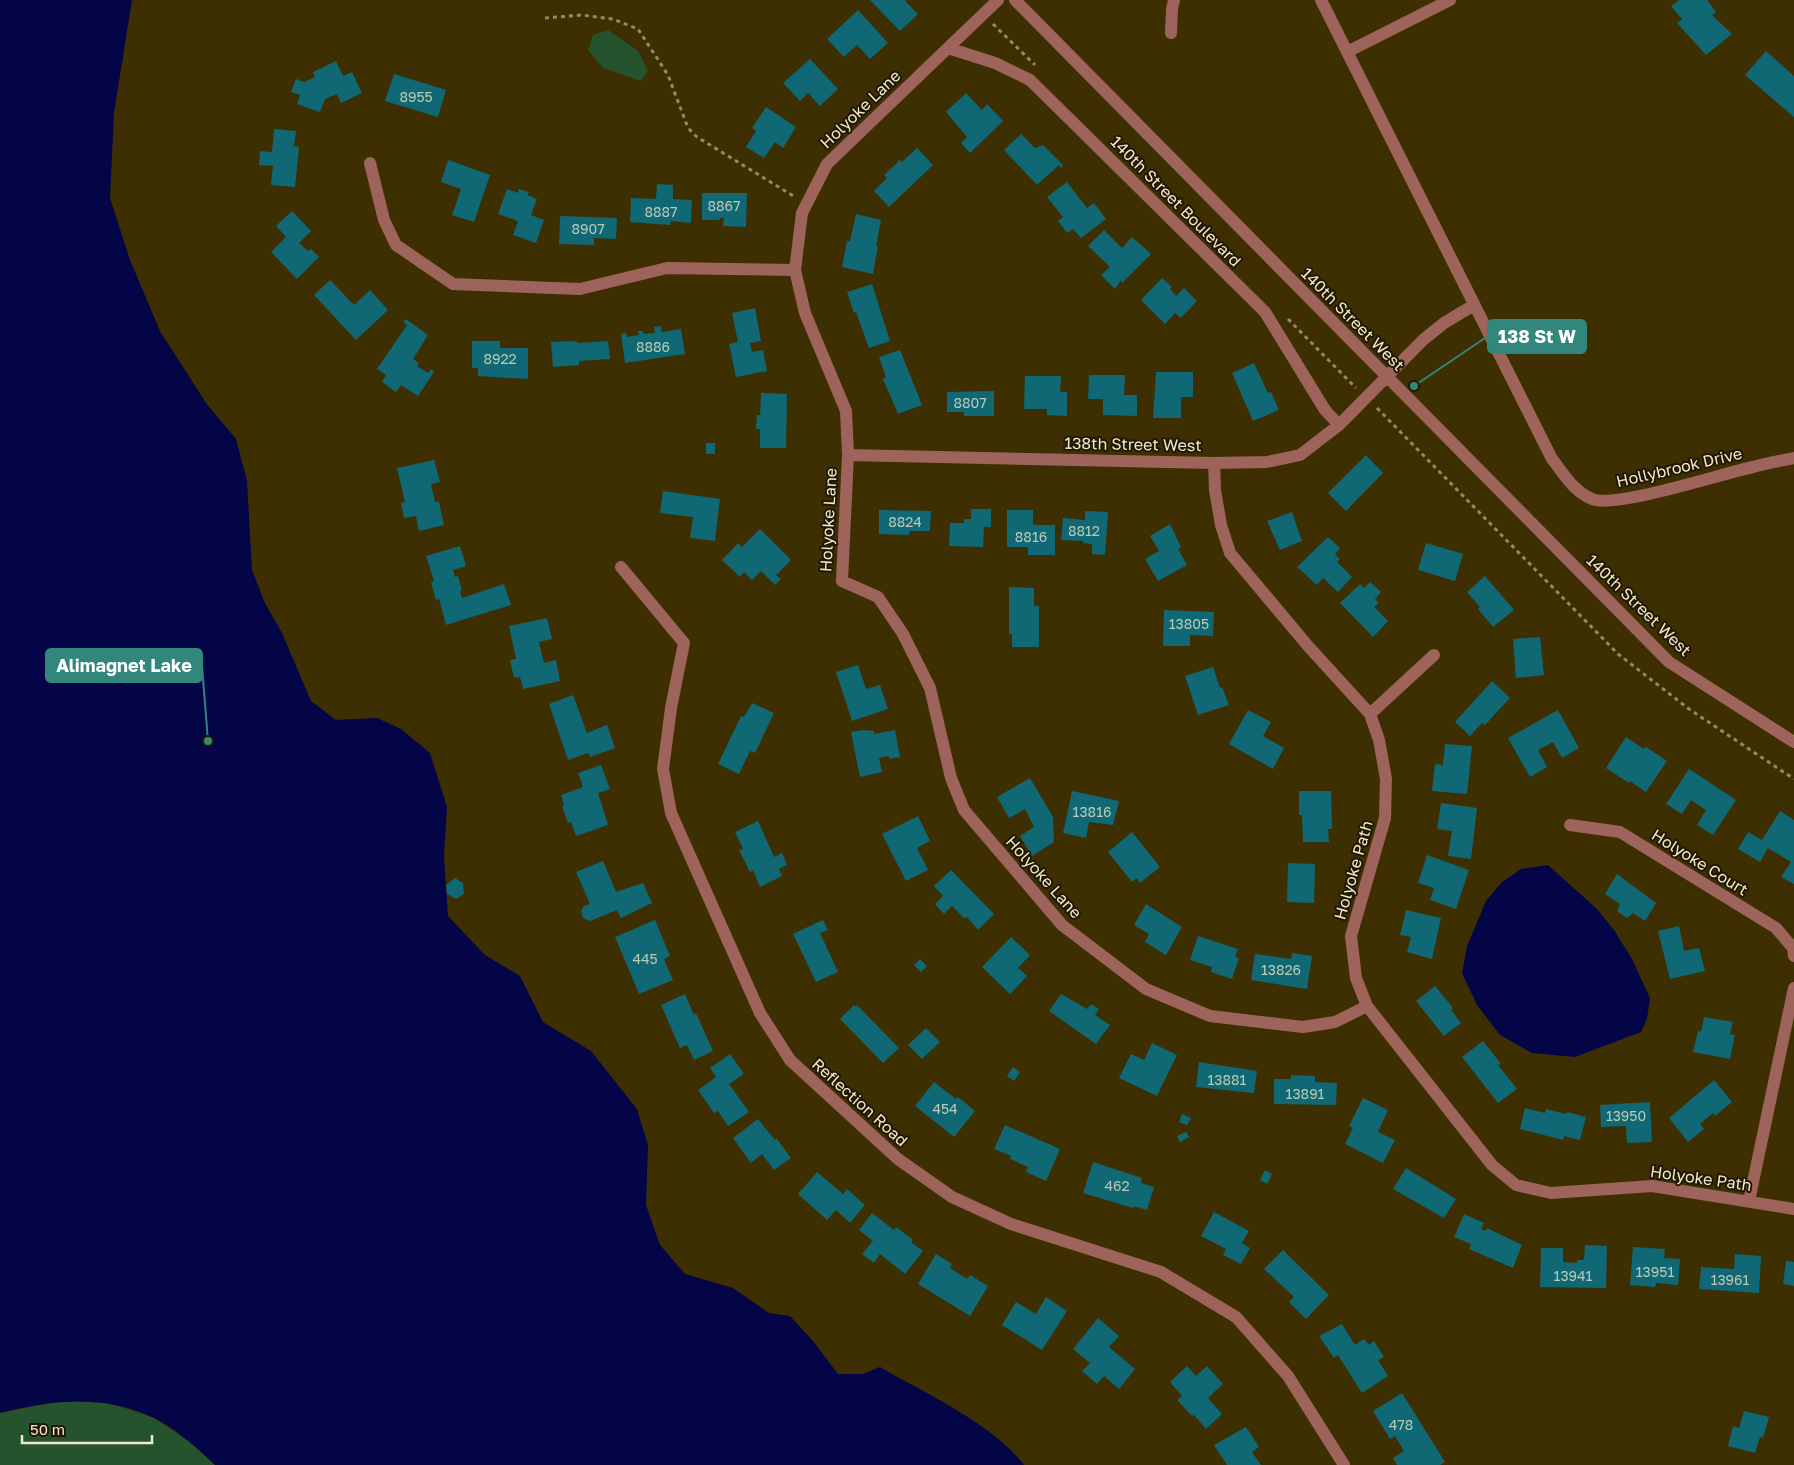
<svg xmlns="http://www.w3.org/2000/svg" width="1794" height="1465" viewBox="0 0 1794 1465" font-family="'Golos Text',sans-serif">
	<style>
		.green { fill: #25532d }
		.water { fill: #040547 }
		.building { fill: #0f6873 }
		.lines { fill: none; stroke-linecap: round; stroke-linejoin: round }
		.path { stroke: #958863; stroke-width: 3; stroke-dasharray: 4 4; stroke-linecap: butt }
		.minor { stroke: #9e635b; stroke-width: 12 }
		.labels { text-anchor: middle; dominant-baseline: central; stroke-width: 4; stroke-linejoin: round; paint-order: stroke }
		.number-label { font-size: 14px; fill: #bbc9b6 }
		.street-label { font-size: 16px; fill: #f4e9cd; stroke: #201802 }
		.leader { fill: none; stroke: #31877c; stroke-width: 2 }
		.callout-dot { fill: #31877c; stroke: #201802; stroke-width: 2 }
		.callout { fill: #31877c; stroke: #31877c; stroke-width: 2 }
		.callout-label { font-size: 18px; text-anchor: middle; font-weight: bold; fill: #fff }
	</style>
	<rect width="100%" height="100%" fill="#3e2f02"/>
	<!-- green -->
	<path class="green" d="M608,30L638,51L648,71L641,81L603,68L588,50L593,35Z
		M62,1401L109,1403L154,1418L193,1444L215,1465H0V1413Z"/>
	<!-- water -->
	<path class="water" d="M0,0H132L114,113L110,198L130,260L160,331L206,403L236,439L247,481L252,570L265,603L282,633L311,701L336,720L377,718L401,729L430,753L447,807L444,854L448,916L485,955L520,976L543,1022L591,1051L637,1109L648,1145L646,1205L660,1245L685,1274L733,1288L769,1313L790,1316L813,1341L838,1374H863L880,1367C925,1393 993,1424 1024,1465H215C197,1448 176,1429 154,1418C103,1394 53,1400 0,1413Z
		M1548,865L1597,909L1614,930L1632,959L1650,998L1647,1019L1641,1032L1575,1057L1532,1053L1500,1035L1477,1005L1462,973L1467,946L1486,901L1502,882L1521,869Z"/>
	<!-- building -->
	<path class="building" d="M870,0H907L905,1L918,14L900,31Z
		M1679,0H1707L1716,12L1712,15L1732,34L1706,55L1677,23L1682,19L1671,6Z
		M858,10L888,43L870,59L857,45L844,57L827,39Z
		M1766,51L1794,76V117L1745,75Z
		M810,59L838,89L820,106L808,93L800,101L783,83Z
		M336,61L343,76L352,72L362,93L341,103L337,94L325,99L320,112L297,104L300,95L291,92L296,79L304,82L315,77L313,72Z
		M394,74L446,90L438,117L385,101Z
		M966,93L982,110L987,104L1003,121L970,153L961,143L967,137L946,112Z
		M766,107L796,127L783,148L775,142L764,158L746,147L756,131L752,128Z
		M274,129L296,131L294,146L299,147L295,187L271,185L273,166L259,165L260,151L272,152Z
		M1021,134L1035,148L1043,145L1063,165L1061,168L1059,165L1037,185L1004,150Z
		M917,148L933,165L889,207L874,191L887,178L884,175L900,160L902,162Z
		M448,160L490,175L474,222L452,215L461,189L441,182Z
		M1067,182L1087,208L1094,203L1106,219L1081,238L1073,229L1067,233L1058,221L1063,217L1047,197Z
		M657,184L673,185V199L692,200L691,223L671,221L670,225L630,222L631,198L656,199Z
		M507,189L518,193L519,189L529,192L527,195L537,199L531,215L544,220L536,243L513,235L518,221L498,214Z
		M702,193H747L746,227L723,226L724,218H720L719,220H702Z
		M292,211L311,231L299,243L308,251L311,249L319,257L297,279L271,252L286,237L276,226Z
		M856,214L881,220L876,246H878L873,274L842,267L847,241H850Z
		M560,216L617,218L616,239L594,238V245L559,244Z
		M1104,230L1122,248L1132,237L1151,254L1122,283L1121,280L1115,289L1101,275L1110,267L1088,246Z
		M1162,278L1172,287L1170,289L1176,296L1184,288L1197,301L1181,318L1175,313L1165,324L1141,300Z
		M330,280L354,305L370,290L388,310L356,340L314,295Z
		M872,284L890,341L869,348L856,312L854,313L847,292Z
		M755,308L761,341L750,343L752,352L763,350L767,371L736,377L729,344L738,342L732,313Z
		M406,319L428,335L413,359L419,363L417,366L428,373L431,369L434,372L418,396L401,385L396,392L382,382L386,375L377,369L407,325L403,322Z
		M661,326L662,332L681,329L685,354L625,363L621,334L626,333L627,337L639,335L638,331H643V334L655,333L654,327Z
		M472,341H500V348H528V379L478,376V368H472Z
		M577,341V343L608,341L610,359L579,361V365L553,367L551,342Z
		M900,350L922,405L898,414L883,379L886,377L879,357Z
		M1254,363L1268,393L1271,392L1279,410L1253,421L1232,373Z
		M1156,372H1193V397H1181V418H1153Z
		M1089,375H1125L1124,395H1137V416L1103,415V399H1088Z
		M1025,376H1061L1060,392H1067V416L1047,415V409H1024Z
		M994,391V416H964V412H947V392Z
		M761,393L787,394L786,448H760V429H756L757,415H760Z
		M706,443H715V454H706Z
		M1366,455L1383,473L1346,511L1328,493Z
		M434,460L440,482L431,484L435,502H439L444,525L419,531L416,516L404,518L401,503L405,502L397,468Z
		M663,491L720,499L715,541L690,538L693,517L660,513Z
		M971,509H991V527H984L983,547L949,546L950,523H964V519H971Z
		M879,510L931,511L930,531H910L909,535L879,534Z
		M1007,510H1033V525H1055V555H1028V547H1007Z
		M1085,511L1108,512L1105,555L1092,554V544L1083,543V541L1061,540L1063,518L1085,520Z
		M1292,512L1302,541L1280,550L1267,521Z
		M1170,524L1181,547L1178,549L1187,565L1158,581L1145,559L1159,551L1150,536Z
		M760,529L791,560L776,575L781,579L775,585L761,571L752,580L744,572L740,577L722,560L738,543L742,547Z
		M1328,537L1340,548L1335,554L1340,559L1337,562L1352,577L1338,592L1323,578L1317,585L1297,567Z
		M1426,543L1463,554L1455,581L1418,570Z
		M460,546L466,566L453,570L455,577L458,576L462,591H460L462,598L504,584L511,605L446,625L439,599L436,600L431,583L434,581L426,556Z
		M1485,576L1514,610L1493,627L1478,609L1480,607L1467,592Z
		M1370,582L1381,592L1375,599L1379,603L1374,607L1388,621L1373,637L1340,603L1360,584L1364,588Z
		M1009,587L1034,588V606H1039V647H1012V634H1009Z
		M1164,610L1214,612L1213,636L1190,635V646H1163Z
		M547,618L552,639L539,642L544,663L556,660L560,681L523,689L520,677L514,678L510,660L516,659L509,626Z
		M1540,637L1544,675L1516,678L1513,639Z
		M858,665L866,689L880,685L888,709L852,721L836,672Z
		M1213,667L1220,688L1222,687L1229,705L1198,715L1185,676Z
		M1492,681L1510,698L1485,725L1482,723L1470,736L1455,722Z
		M573,695L587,733L607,725L615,748L590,757L588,753L568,760L549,704Z
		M752,703L774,713L755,753L750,751L739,774L718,764L741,716L744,717Z
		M1248,710L1271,722L1263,736L1284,748L1273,769L1229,744Z
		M1558,710L1579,748L1562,758L1553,742L1538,750L1547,767L1530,777L1508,738Z
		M863,730L874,731V734L895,730L900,757L889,759V756L879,758L882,772L860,777L851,732Z
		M1626,737L1644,749L1646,747L1667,761L1646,792L1630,781L1629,783L1606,768Z
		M1445,744L1472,746L1467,794L1432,791L1435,764L1443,765Z
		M601,765L610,789L598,793L608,825L576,836L571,822L568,823L562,806L564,805L561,795L583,787L578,773Z
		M1689,769L1736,800L1713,835L1697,825L1706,810L1691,800L1682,814L1666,804Z
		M1030,778L1053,817L1054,842L1032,856L1020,836L1034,827L1025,809L1009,818L997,797Z
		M1072,791L1119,801L1113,825L1089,822L1086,838L1063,833Z
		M1299,791H1331L1332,829H1328L1329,842H1303L1302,815H1299Z
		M1441,803L1477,808L1471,859L1448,856L1452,831L1437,829Z
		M1780,811L1794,820V884L1781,877L1791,862L1768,848L1760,862L1738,849L1748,832L1762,840Z
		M918,816L930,841L917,848L928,870L906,881L882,834Z
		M758,821L774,857L782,853L787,865L779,869L782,876L760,887L753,870L750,872L739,850L743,849L735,832Z
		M1132,832L1160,867L1140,883L1137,878L1132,882L1108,852Z
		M1427,855L1469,870L1456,909L1430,900L1434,888L1418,883Z
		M603,861L616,892L643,883L652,903L621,918L617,910L590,921L583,918L581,911L584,906L590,904L576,872Z
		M1288,863L1315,864L1314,903L1287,902Z
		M951,870L994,914L978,930L967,917L964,918L952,906L944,914L935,904L943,896L934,886Z
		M1617,874L1656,903L1645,921L1633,913L1627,918L1617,911L1620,904L1605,894Z
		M455,878L463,883L464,894L456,899L447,894L446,885Z
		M1146,904L1182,927L1166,955L1145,942L1149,934L1134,925Z
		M1406,910L1441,918L1432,959L1407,952L1411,937L1400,935Z
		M655,920L670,956L664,959L673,980L639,994L615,937Z
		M823,920L828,930L820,933L838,972L816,982L793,934Z
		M1679,926L1684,951L1699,948L1705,971L1670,979L1658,931Z
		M1198,936L1238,949L1235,957L1239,958L1232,979L1211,972L1212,967L1190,960Z
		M1011,937L1030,955L1018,968L1027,976L1010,994L982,967Z
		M1292,953L1312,956L1307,989L1251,980L1255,954L1291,959Z
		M920,959L927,966L921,972L914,965Z
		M1435,986L1453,1008L1451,1010L1461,1023L1444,1036L1416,1001Z
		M685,994L694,1015L696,1013L713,1051L694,1060L687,1045L680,1048L661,1005Z
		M1061,994L1087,1009L1091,1004L1099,1009L1095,1015L1110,1025L1096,1044L1049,1011Z
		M854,1005L856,1007L857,1005L899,1048L883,1063L840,1019Z
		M1704,1017L1733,1022L1730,1034L1735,1035L1730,1059L1693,1052L1698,1031L1701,1032Z
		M926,1028L940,1042L922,1059L908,1045Z
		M1483,1041L1501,1064L1498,1065L1517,1089L1498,1103L1462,1057Z
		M1152,1043L1177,1055L1157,1096L1119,1078L1131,1054L1144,1060Z
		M730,1054L744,1074L729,1084L749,1112L728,1126L718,1111L714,1113L698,1090L716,1077L710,1068Z
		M1199,1062L1257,1071L1254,1093L1196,1087Z
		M1013,1067L1020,1072L1014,1081L1007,1076Z
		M1291,1075L1315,1076V1082L1337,1083L1336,1105L1274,1104V1079H1291Z
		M1714,1080L1732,1102L1715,1116L1713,1113L1700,1124L1704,1129L1688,1142L1669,1118Z
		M934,1082L956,1099L958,1097L975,1111L954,1137L915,1106Z
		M1363,1098L1388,1110L1378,1132L1395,1140L1383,1163L1345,1144L1353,1128L1349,1126Z
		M1650,1102L1652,1142L1627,1143L1626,1126L1601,1127L1600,1105Z
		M1525,1108L1545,1113L1546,1109L1566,1114L1567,1112L1586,1117L1580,1140L1564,1136L1563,1140L1520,1129Z
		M1182,1114L1191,1118L1187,1125L1179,1122Z
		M758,1119L775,1140L777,1139L791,1158L774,1170L762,1154L751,1163L733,1138Z
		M1005,1125L1060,1149L1046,1181L1026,1172L1028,1167L1010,1159L1011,1156L994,1149Z
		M1186,1132L1189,1137L1180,1142L1177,1136Z
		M1093,1162L1142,1178L1141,1183L1154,1187L1147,1210L1134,1206L1133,1208L1083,1193Z
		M1406,1168L1456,1199L1444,1218L1393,1189Z
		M1265,1170L1272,1174L1267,1184L1260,1180Z
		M817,1172L843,1194L847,1189L865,1205L850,1223L836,1210L827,1220L798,1194Z
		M1214,1212L1249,1231L1242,1243L1250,1248L1241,1264L1223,1255L1226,1249L1201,1236Z
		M872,1213L894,1230L896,1227L913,1240L911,1242L923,1251L905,1274L880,1254L874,1263L862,1254L873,1241L859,1230Z
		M1464,1214L1484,1223L1481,1229L1486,1231L1487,1228L1522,1245L1513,1268L1469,1249L1471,1244L1454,1237Z
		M1585,1245L1607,1246L1606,1288L1540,1287L1541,1248H1563V1262L1577,1263V1260H1584Z
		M1633,1247L1665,1249L1664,1258L1680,1259L1678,1285L1656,1283L1655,1287L1630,1285Z
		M1283,1250L1329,1295L1306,1319L1289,1302L1294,1297L1264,1269Z
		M936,1254L952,1264L950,1268L967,1279L970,1275L988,1286L970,1316L918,1284Z
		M1735,1254L1761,1256L1759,1293L1699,1289L1701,1267L1734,1269Z
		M1786,1261L1794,1262V1286L1783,1284Z
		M1046,1297L1067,1311L1042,1350L1002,1325L1016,1302L1036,1314Z
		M1098,1318L1119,1336L1109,1347L1135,1369L1119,1389L1104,1376L1097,1384L1082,1371L1090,1363L1073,1349Z
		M1342,1324L1355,1345L1364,1339L1369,1345L1374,1341L1384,1357L1378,1360L1388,1376L1362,1393L1338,1355L1334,1358L1319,1336Z
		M1187,1366L1196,1376L1207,1366L1223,1384L1208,1398L1222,1414L1206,1429L1194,1415L1192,1416L1177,1400L1182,1396L1170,1382Z
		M1402,1393L1445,1462L1440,1465H1397L1393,1458L1404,1451L1395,1436L1390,1439L1373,1411Z
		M1744,1411L1769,1417L1763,1438L1760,1437L1755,1453L1728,1446L1733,1426L1739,1428Z
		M1246,1427L1259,1447L1252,1452L1261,1465H1227L1214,1445Z"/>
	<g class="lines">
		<!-- path -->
		<path class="path" d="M545,18L582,15L613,19L638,29L668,75L688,128L697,137L795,197
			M993,24L1035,65
			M1288,319L1356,388
			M1377,408L1618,654L1689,709L1794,779"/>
		<!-- minor -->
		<path class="minor" d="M998,0L827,164L802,213L795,270L805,313L846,411L848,455L842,581L878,597L903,634L930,688L951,778L964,810L1062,925L1146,989L1210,1016L1303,1027L1335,1022L1367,1006
			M1015,0L1669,662L1794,742
			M1321,0L1552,459C1564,474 1573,491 1592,499C1614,509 1724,473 1753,467C1766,463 1780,461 1794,458
			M1171,33L1172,9L1174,0
			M948,48L995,63L1030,80L1265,312L1325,410L1339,425
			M1347,52L1450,0
			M370,163L384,220L396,245L453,284L580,289L667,268L795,270
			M848,455L1214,463L1267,462L1300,455L1339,425L1423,340L1444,323L1474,305
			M1214,463L1215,490L1221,525L1230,553L1308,646L1370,714L1379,740L1386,779L1385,818L1351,936L1356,978L1367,1006L1492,1165L1516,1185L1551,1193L1652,1186L1794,1209
			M621,567L684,643L671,708L663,769L671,813L760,1013L790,1060L898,1159L952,1197L1011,1224L1161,1272L1236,1317L1288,1376L1344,1465
			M1370,714L1434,655
			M1570,825L1620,832L1776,928L1793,948L1794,956
			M1749,1201L1794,988"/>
	</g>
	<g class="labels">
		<!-- number labels -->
		<g class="number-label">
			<text x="416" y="96">8955</text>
			<text x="724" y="205">8867</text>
			<text x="661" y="211">8887</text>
			<text x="588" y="228">8907</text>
			<text x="653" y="346">8886</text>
			<text x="500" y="358">8922</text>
			<text x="970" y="402">8807</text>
			<text x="905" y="521">8824</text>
			<text x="1084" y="530">8812</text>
			<text x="1031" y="536">8816</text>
			<text x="1189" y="623">13805</text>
			<text x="1092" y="811">13816</text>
			<text x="645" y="958">445</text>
			<text x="1281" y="969">13826</text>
			<text x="1227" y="1079">13881</text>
			<text x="1305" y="1093">13891</text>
			<text x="945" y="1108">454</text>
			<text x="1626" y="1115">13950</text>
			<text x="1117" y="1185">462</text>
			<text x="1655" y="1271">13951</text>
			<text x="1573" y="1275">13941</text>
			<text x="1730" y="1279">13961</text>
			<text x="1401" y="1424">478</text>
		</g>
		<!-- street labels -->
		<g class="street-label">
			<text transform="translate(860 109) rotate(-44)">Holyoke Lane</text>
			<text transform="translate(1176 201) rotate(45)">140th Street Boulevard</text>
			<text transform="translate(1353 319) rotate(45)">140th Street West</text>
			<text transform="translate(1133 444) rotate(1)">138th Street West</text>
			<text transform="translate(1679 467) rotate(-13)">Hollybrook Drive</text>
			<text transform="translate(828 520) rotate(-87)">Holyoke Lane</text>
			<text transform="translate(1639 605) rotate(44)">140th Street West</text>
			<text transform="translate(1700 862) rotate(32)">Holyoke Court</text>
			<text transform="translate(1353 870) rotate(-74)">Holyoke Path</text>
			<text transform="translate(1044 877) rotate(48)">Holyoke Lane</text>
			<text transform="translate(860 1102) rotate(42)">Reflection Road</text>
			<text transform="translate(1701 1178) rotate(8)">Holyoke Path</text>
		</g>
	</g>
	<!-- callouts -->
	<path class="leader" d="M1414 386L1488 336M208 741L202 666"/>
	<g class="callout-dot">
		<circle cx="1414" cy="386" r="5"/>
		<circle cx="208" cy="741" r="5"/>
	</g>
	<g class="callout">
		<rect x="1488" y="320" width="98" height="33" rx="5"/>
		<rect x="46" y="649" width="156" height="33" rx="5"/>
	</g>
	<g class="callout-label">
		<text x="1537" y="343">138 St W</text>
		<text x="124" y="672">Alimagnet Lake</text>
	</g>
	<!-- scale -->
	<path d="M22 1435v8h130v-8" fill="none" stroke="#f4e9cd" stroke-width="2.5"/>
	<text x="30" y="1435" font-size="15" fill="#f4e9cd" stroke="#201802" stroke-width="4" paint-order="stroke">50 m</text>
</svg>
